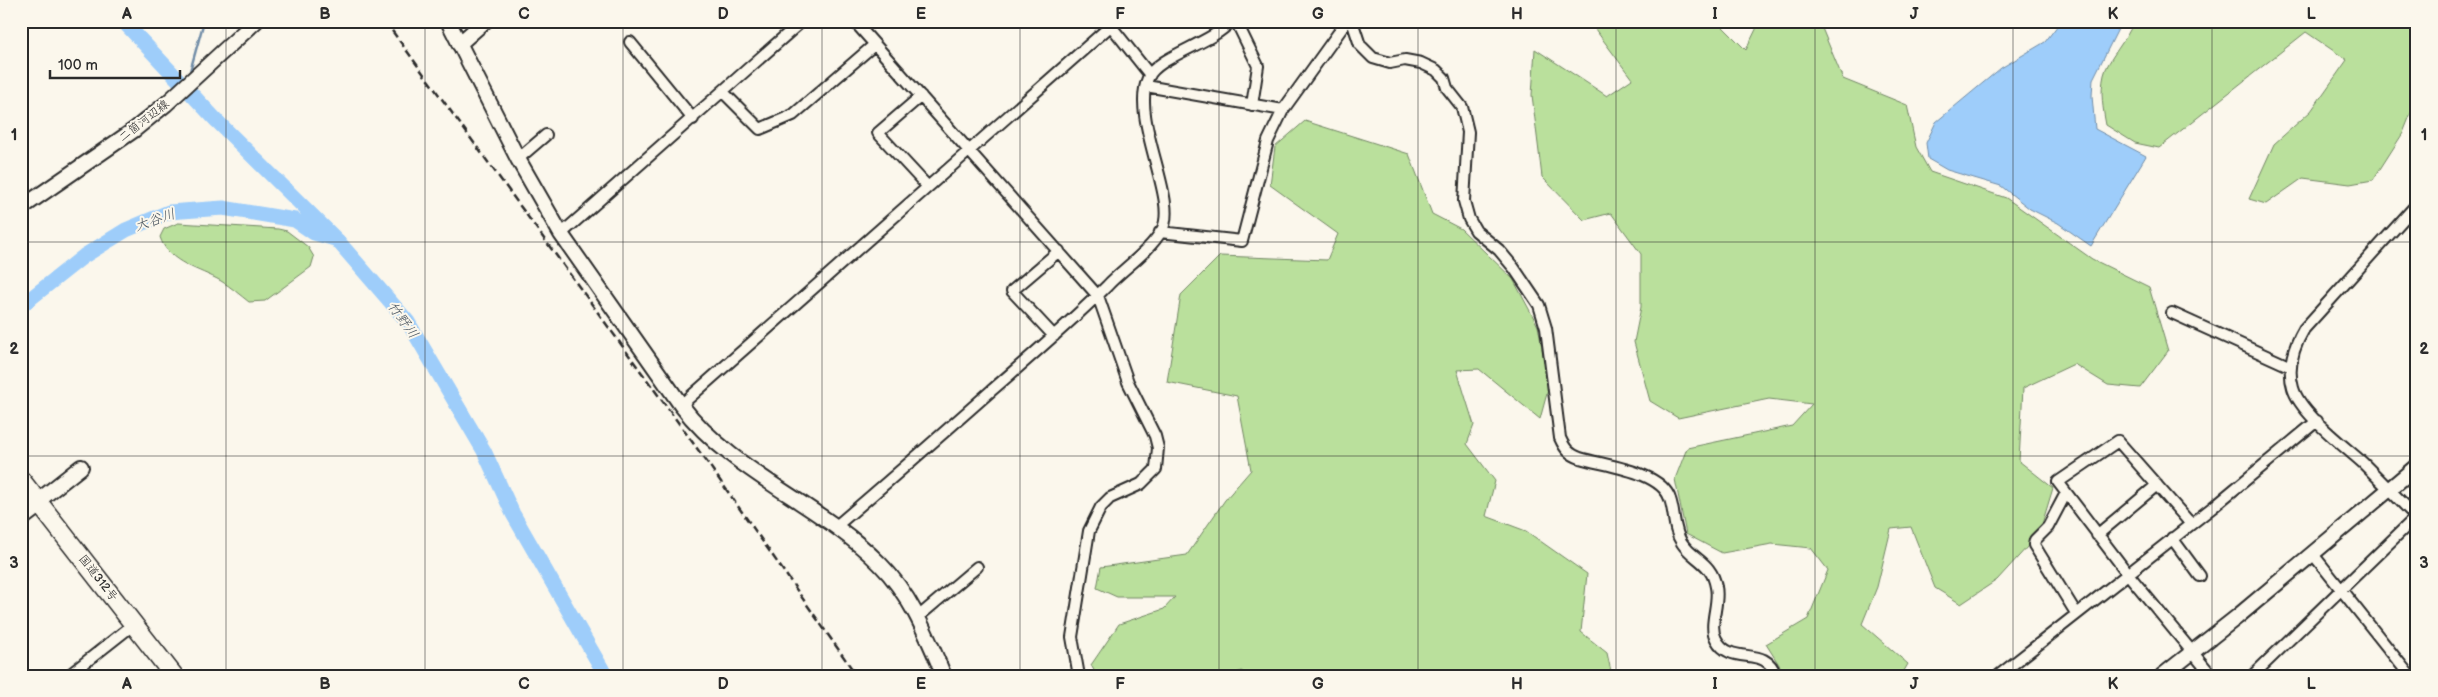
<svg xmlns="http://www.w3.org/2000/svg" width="2438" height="697" viewBox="0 0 2438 697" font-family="'Balsamiq Sans','Klee One',sans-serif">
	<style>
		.green { fill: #bae09c; stroke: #728664 }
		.water { fill: #9ecdfa; stroke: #708ca7 }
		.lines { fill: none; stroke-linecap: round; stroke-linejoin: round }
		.stream { stroke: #708ca7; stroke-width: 2.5 }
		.river { stroke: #9ecdfa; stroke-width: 15 }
		.street-casing { stroke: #2b2b2b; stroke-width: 14 }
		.secondary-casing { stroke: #2b2b2b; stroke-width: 18 }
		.highway-casing { stroke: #2b2b2b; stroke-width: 21 }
		.street { stroke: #fbf7ec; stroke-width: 10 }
		.secondary { stroke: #fbf7ec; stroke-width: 14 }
		.highway { stroke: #fbf7ec; stroke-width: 18 }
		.rail { stroke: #2b2b2b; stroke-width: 2.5; stroke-dasharray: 8 4; stroke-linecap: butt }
		.grid { fill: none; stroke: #2b2b2b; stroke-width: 1; stroke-opacity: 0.55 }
		.labels { text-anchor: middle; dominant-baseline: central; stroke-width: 4; stroke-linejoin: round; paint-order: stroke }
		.street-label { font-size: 12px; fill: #2b2b2b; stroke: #fbf7ec }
		.water-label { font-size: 14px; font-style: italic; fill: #48545f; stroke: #fbf7ec }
		.neatline { fill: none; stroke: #2b2b2b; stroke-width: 2 }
		.grid-label { font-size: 16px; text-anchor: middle; font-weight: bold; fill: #2b2b2b }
	</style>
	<rect width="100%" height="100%" fill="#fbf7ec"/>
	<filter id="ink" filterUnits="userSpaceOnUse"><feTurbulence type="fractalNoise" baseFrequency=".02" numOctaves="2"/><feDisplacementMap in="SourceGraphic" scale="10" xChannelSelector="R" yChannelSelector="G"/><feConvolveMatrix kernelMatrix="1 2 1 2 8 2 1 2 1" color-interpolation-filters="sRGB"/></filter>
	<g filter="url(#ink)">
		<!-- green -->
		<path class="green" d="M1589,21H1717L1746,50L1760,21H1819L1843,79L1907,105L1916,147L1930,172L2006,198L2092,259L2149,287L2168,351L2140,388L2108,385L2074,364L2023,388L2019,461L2053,488L2039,534L1997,580L1961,604L1935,588L1911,527L1891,529L1877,587L1862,624L1908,664L1901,676H1786L1766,644L1808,619L1828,570L1811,548L1772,544L1722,553L1686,534L1675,479L1687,448L1792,426L1812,404L1769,399L1678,418L1650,401L1634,342L1641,307V254L1611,213L1584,220L1542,177L1532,95L1535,49L1607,96L1632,79Z
			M2134,21H2417V98L2403,133L2373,180L2350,184L2303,178L2266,204L2249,199L2274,144L2311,111L2347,60L2306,32L2159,148L2135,143L2106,125C2103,109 2100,92 2104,75C2107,60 2128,39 2134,21Z
			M1305,121L1409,154L1432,214L1461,229L1513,279L1538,326L1549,386L1540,419L1479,369L1457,370L1474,425L1467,444L1495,481L1486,516L1526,531L1587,574L1581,632L1607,653L1612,676H1246L1242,671L1226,676H1097L1091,665L1119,624L1164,609L1175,597H1117L1097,588L1101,567L1187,555L1225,500L1251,470L1237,396L1167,382L1181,295L1220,256L1327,260L1338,234L1270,185L1275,147Z
			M178,223L278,229L287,231L308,247L314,257L311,267L265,301L249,302C240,295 231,287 221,281C200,269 168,263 160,237L164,229Z"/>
		<!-- water -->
		<path class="water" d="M2061,21H2122L2093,79L2092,96L2095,129L2146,156L2091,246L2058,223L2030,209L2001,186L1947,170L1928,159L1926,143L1936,122L2001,68L2045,42Z"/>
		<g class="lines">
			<!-- stream -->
			<path class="stream" d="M189,75L204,21"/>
			<!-- river -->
			<path class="river" d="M123,21L217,121L337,240L408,322L484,451L513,514L606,676
				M21,306L84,256L126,230L169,212L223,208L295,220L314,233L335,239"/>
			<!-- street casing -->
			<g class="street-casing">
				<path id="street" d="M854,21L1098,296L1128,382L1155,436L1158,448L1156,469L1141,484L1110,498L1101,507L1089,531L1072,637L1079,676
					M1236,21L1258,66L1252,105
					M1352,21L1360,45L1373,58L1390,63L1405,60L1421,63L1436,70L1444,78L1447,88L1462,107L1468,132L1464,201L1469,219L1476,231L1499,250L1514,268L1539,305L1546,328L1560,438C1565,449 1569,454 1580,458C1606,466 1661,471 1670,499C1675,513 1673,530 1682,543C1693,560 1712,562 1716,587C1720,603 1708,625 1716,639C1731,668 1766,643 1776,676
					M1111,26L1150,75
					M630,42L693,119
					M1146,86L1283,110
					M723,92L760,129L793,115L874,45
					M921,96L878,133L928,187
					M518,159L546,135
					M2417,204L2304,329C2294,346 2287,368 2293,388C2300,413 2343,445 2363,463C2381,481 2399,499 2417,518
					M1160,232L1242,241L1268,141L1283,110L1347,21
					M561,234L802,21
					M2172,313L2291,367
					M1054,336L1012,291L1059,251
					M681,405L1116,21
					M2066,493L2048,527L2035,540L2034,545L2076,613
					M21,522L42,506
					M2191,524L2118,441L2058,482L2128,574L2212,676
					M835,527C888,482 940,436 992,390C1031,356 1070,323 1107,286C1124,268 1149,252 1162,230C1179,200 1130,119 1148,78C1157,56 1212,44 1231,21
					M2097,535L2157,485
					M2172,538L2200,576
					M2312,553L2410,676
					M918,617L977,567
					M68,676L134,624
					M1998,676L2213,507L2317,421
					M2252,676L2417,516"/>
			</g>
			<!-- secondary casing -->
			<g class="secondary-casing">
				<path id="secondary" d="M448,21L518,159L561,234L681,405C733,474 820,503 880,564C911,595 927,636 944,676
					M459,44L485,21
					M21,208L134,130L166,104L256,21
					M38,501L81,467
					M2162,676L2237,617L2417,466"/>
			</g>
			<!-- highway casing -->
			<g class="highway-casing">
				<path id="highway" d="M21,480L174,676"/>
			</g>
			<!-- street -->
			<use href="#street" class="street"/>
			<!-- secondary -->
			<use href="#secondary" class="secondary"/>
			<!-- highway -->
			<use href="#highway" class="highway"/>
			<!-- rail -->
			<path class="rail" d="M385,21L707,462L857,676"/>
		</g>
	</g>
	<!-- grid -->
	<path class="grid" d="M226,21V676M425,21V676M623,21V676M822,21V676M1020,21V676M1219,21V676M1418,21V676M1616,21V676M1815,21V676M2013,21V676M2212,21V676M21,242H2417M21,456H2417"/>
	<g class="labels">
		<!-- street labels -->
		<g class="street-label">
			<text transform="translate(144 121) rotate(-38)">二箇河辺線</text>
			<text transform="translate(98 578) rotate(52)">国道312号</text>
		</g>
		<!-- water labels -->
		<g class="water-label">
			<text transform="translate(155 220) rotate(-19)">大谷川</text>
			<text transform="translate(403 320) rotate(54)">竹野川</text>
		</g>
	</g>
	<!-- margin -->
	<rect width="2438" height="697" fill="none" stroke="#fbf7ec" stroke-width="55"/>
	<!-- scale -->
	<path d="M50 70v8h130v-8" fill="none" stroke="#2b2b2b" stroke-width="2.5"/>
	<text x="58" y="70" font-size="15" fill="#2b2b2b" stroke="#fbf7ec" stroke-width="4" paint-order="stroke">100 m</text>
	<rect x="28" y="28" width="2382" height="642" class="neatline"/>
	<g class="grid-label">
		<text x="127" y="19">A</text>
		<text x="325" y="19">B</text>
		<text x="524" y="19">C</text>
		<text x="723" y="19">D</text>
		<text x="921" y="19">E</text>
		<text x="1120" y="19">F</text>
		<text x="1318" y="19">G</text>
		<text x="1517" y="19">H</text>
		<text x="1715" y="19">I</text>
		<text x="1914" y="19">J</text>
		<text x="2113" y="19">K</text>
		<text x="2311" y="19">L</text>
		<text x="14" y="140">1</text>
		<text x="2424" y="140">1</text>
		<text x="14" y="354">2</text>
		<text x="2424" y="354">2</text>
		<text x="14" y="568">3</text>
		<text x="2424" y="568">3</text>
		<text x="127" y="689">A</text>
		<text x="325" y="689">B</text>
		<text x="524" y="689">C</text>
		<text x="723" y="689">D</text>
		<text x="921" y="689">E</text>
		<text x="1120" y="689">F</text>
		<text x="1318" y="689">G</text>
		<text x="1517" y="689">H</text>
		<text x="1715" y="689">I</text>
		<text x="1914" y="689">J</text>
		<text x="2113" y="689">K</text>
		<text x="2311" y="689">L</text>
	</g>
</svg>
